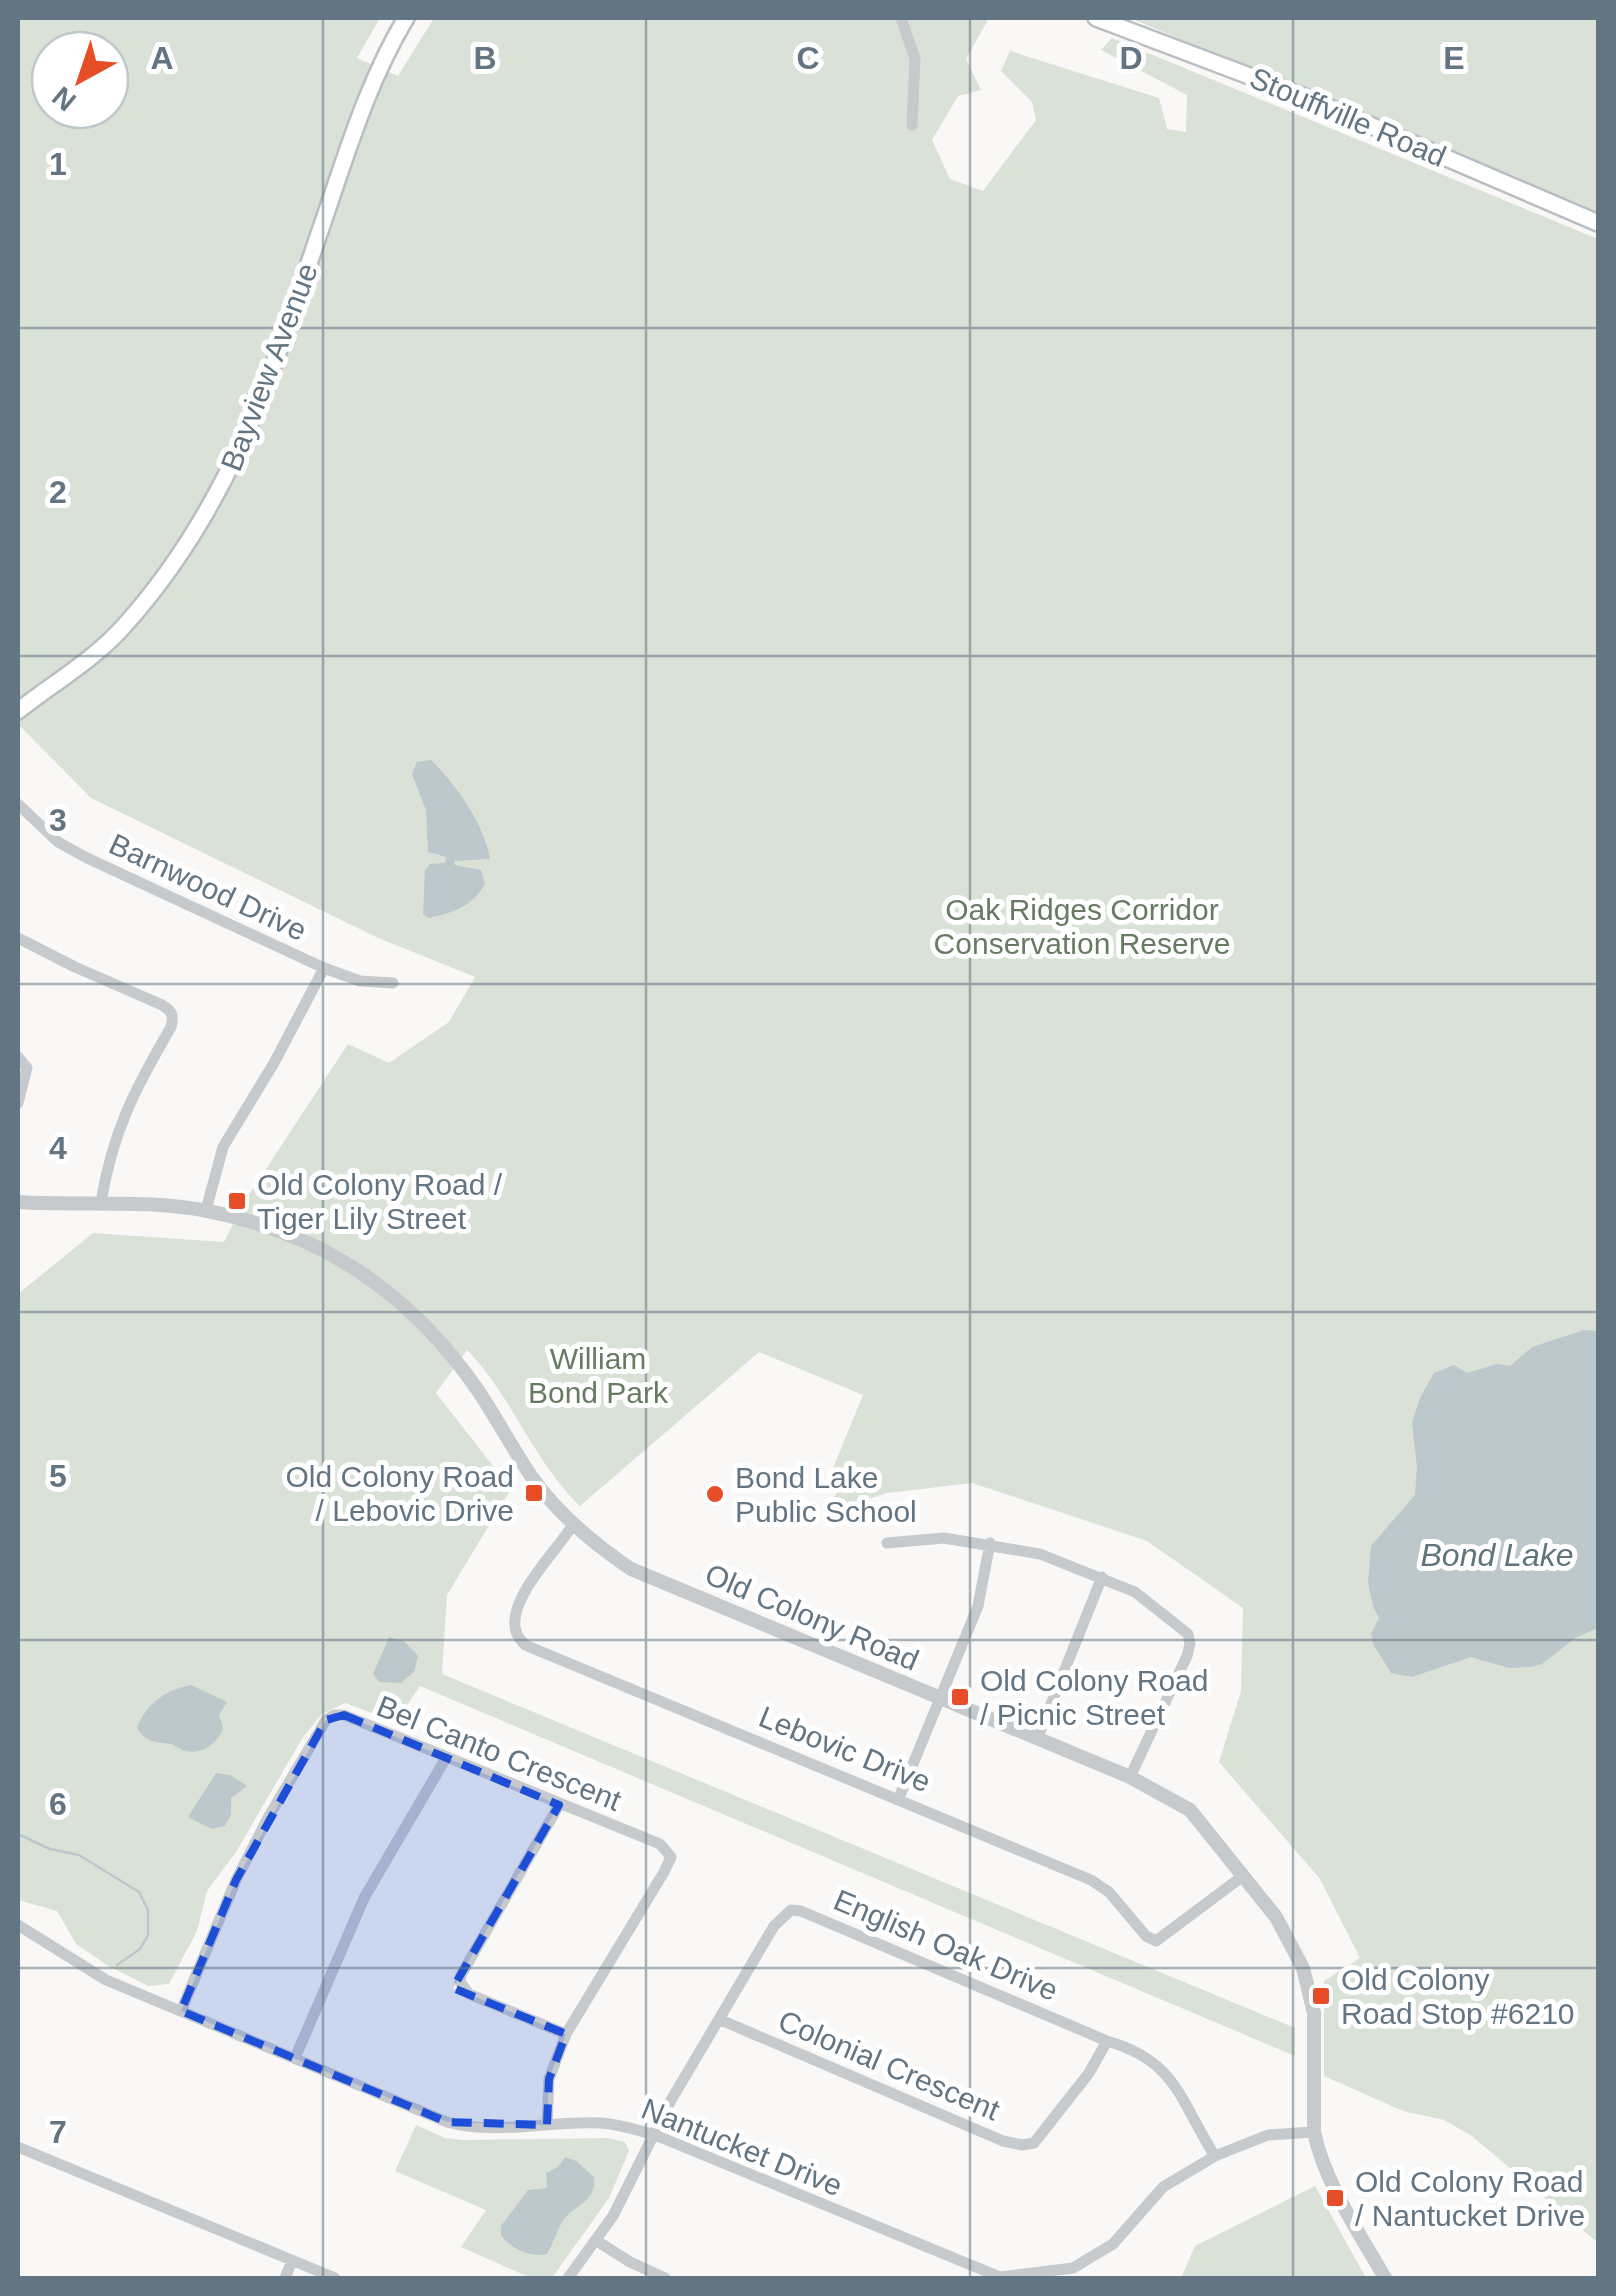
<svg xmlns="http://www.w3.org/2000/svg" width="1616" height="2296" viewBox="0 0 1616 2296" font-family="Arial,sans-serif">
	<style>
		.green { fill: #dae1d7; fill-rule: evenodd }
		.water { fill: #bcc8cc }
		.lines { fill: none; stroke-linecap: round; stroke-linejoin: round }
		.stream { stroke: #bcc8cc; stroke-width: 2.5 }
		.secondary-casing { stroke: #b8bec2; stroke-width: 20 }
		.minor { stroke: #c6cacd; stroke-width: 11 }
		.tertiary { stroke: #c6cacd; stroke-width: 14 }
		.secondary { stroke: #fff; stroke-width: 15 }
		.marked { fill: #1d4ed8; fill-opacity: 0.2; stroke: #1d4ed8; stroke-width: 8; stroke-dasharray: 20 12; stroke-linejoin: round }
		.grid { fill: none; stroke: #637582; stroke-width: 2.5; stroke-opacity: 0.55 }
		.poi-dot { fill: #e74e27; stroke: #fff; stroke-width: 4 }
		.labels { text-anchor: middle; dominant-baseline: central; stroke-width: 10; stroke-linejoin: round; paint-order: stroke }
		.street-label { font-size: 30px; fill: #637582; stroke: #fff }
		.park-label { font-size: 30px; fill: #677a62; stroke: #fff }
		.poi-label { font-size: 30px; fill: #637582; stroke: #fff; text-anchor: start }
		.water-label { font-size: 32px; font-style: italic; fill: #5e757c; stroke: #fff }
		.grid-label { font-size: 32px; text-anchor: middle; font-weight: bold; fill: #637582; stroke: #fff; stroke-width: 10; stroke-linejoin: round; paint-order: stroke }
	</style>
	<rect width="100%" height="100%" fill="#f9f8f6"/>
	<!-- green -->
	<path class="green" d="M18,18H380L357,58L398,76L434,18H989L966,59L981,90L958,96L932,140L950,179L983,191L1036,120L1032,102L1001,71L1010,51L1159,98L1167,129L1186,132L1187,95L1101,50L1112,38L1598,239V2243L1472,2136L1444,2120L1403,2111L1324,2076V1981L1360,1958L1320,1879L1219,1762L1241,1691L1243,1608L1147,1541L972,1483L887,1493L828,1512L841,1482L829,1478L863,1395L759,1352L580,1506C533,1461 512,1396 467,1350L436,1393L511,1489L447,1595L442,1674L1295,2028V2056L420,1686L396,1722L345,1703L322,1714L303,1737L236,1852L207,1891L197,1931L169,1984L148,1986L107,1965L76,1944L57,1911L18,1900V1294L93,1233L224,1242L243,1204L348,1044L389,1063L449,1022L475,977L376,937L91,798L18,724ZM50,50H110V110H50Z
		M1130,18H1598V216Z
		M416,2125L445,2138L463,2140L608,2138L625,2142L629,2151L609,2198L552,2278H531L461,2247L486,2210L395,2171Z
		M1315,2186L1366,2278H1181L1195,2246Z"/>
	<!-- water -->
	<path class="water" d="M431,760C456,785 484,823 490,859L454,861L455,865L481,870L485,884C472,907 453,913 428,918L423,914L425,870L430,864L445,863L446,857L428,852L426,810L412,774L417,762Z
		M1584,1330L1598,1331V1628L1575,1638L1542,1664L1531,1667L1509,1668L1471,1657L1412,1677L1391,1673L1373,1644L1371,1634L1379,1618L1373,1606L1368,1583L1371,1546L1415,1495L1417,1467L1412,1423L1420,1398L1434,1373L1454,1365L1467,1373L1497,1364L1510,1366L1532,1347Z
		M389,1637L404,1641L418,1656L414,1672L401,1683L379,1682L373,1674Z
		M191,1685L227,1702L219,1715L223,1728C218,1743 202,1755 185,1751C182,1750 174,1745 171,1744C156,1742 146,1743 137,1728C146,1704 165,1690 191,1685Z
		M216,1773L230,1775L247,1786L231,1798V1815L225,1826L212,1829L188,1817Z
		M565,2157L576,2161L594,2177C597,2203 572,2205 562,2222C556,2233 553,2244 547,2254C530,2258 510,2248 501,2235V2226L528,2190L547,2188L546,2173L558,2167Z"/>
	<g class="lines">
		<!-- stream -->
		<path class="stream" d="M18,1834L50,1849L79,1855L139,1892L148,1910V1935L140,1949L117,1965"/>
		<!-- secondary casing -->
		<g class="secondary-casing">
			<path id="secondary" d="M1096,18L1302,96L1598,223
				M18,711C52,684 95,659 124,626C231,507 271,375 321,228C346,156 367,83 406,18"/>
		</g>
		<!-- minor -->
		<path class="minor" d="M901,18L915,59L912,125
			M18,804L58,842L87,858L324,968L360,981L393,983
			M18,938L75,967L162,1005C172,1011 174,1015 171,1027C135,1089 113,1130 101,1202
			M18,1057L27,1068L18,1103
			M206,1210L223,1147L274,1063L324,968
			M574,1523C559,1549 506,1599 516,1631C517,1637 522,1641 525,1645L1091,1880L1109,1892L1146,1936L1156,1941L1243,1876
			M887,1543L944,1538L1040,1554L1135,1592L1188,1634L1190,1644L1187,1656L1130,1777
			M1037,1739L1102,1577
			M899,1798L978,1606L990,1543
			M559,1805L461,1975L460,1982L469,1994L566,2034
			M18,1925L106,1980L447,2122C497,2136 549,2120 600,2123C619,2124 636,2130 655,2135L1000,2277L1073,2268L1113,2244L1163,2187L1215,2156L1268,2135L1314,2132
			M181,2011L236,1880L269,1816L326,1720L334,1715H344L660,1844L671,1857L664,1872L566,2034L549,2079L547,2125
			M721,2020L1003,2141L1022,2145L1034,2143L1089,2073L1107,2041
			M295,2058L364,1898L446,1758
			M18,2147L335,2278
			M597,2241L630,2262L665,2278
			M285,2278L292,2261
			M568,2278L613,2216L670,2102L774,1926L791,1910L801,1911L1107,2041C1177,2061 1179,2100 1215,2156"/>
		<!-- tertiary -->
		<path class="tertiary" d="M18,1202C80,1206 145,1199 208,1211C324,1234 412,1294 479,1392C497,1419 513,1449 531,1476C557,1513 594,1544 631,1569L1130,1777L1190,1810L1276,1917L1303,1968L1314,2013V2132C1325,2184 1359,2232 1385,2278"/>
		<!-- secondary -->
		<use href="#secondary" class="secondary"/>
	</g>
	<!-- marked area -->
	<path class="marked" d="M344,1715L559,1805L453,1988L566,2034L549,2079L547,2125L447,2122L181,2011L236,1880L326,1720Z"/>
	<!-- grid -->
	<path class="grid" d="M323,18V2278M646,18V2278M970,18V2278M1293,18V2278M18,328H1598M18,656H1598M18,984H1598M18,1312H1598M18,1640H1598M18,1968H1598"/>
	<!-- markers -->
	<g class="poi-dot">
		<rect x="227" y="1191" width="20" height="20" rx="5"/>
		<rect x="524" y="1483" width="20" height="20" rx="5"/>
		<circle cx="715" cy="1494" r="10"/>
		<rect x="950" y="1687" width="20" height="20" rx="5"/>
		<rect x="1311" y="1986" width="20" height="20" rx="5"/>
		<rect x="1325" y="2188" width="20" height="20" rx="5"/>
	</g>
	<g class="labels">
		<!-- street labels -->
		<g class="street-label">
			<text transform="translate(1348 117) rotate(23)">Stouffville Road</text>
			<text transform="translate(269 367) rotate(-69)">Bayview Avenue</text>
			<text transform="translate(208 887) rotate(25)">Barnwood Drive</text>
			<text transform="translate(812 1617) rotate(23)">Old Colony Road</text>
			<text transform="translate(845 1749) rotate(22)">Lebovic Drive</text>
			<text transform="translate(499 1753) rotate(22)">Bel Canto Crescent</text>
			<text transform="translate(946 1945) rotate(23)">English Oak Drive</text>
			<text transform="translate(889 2065) rotate(23)">Colonial Crescent</text>
			<text transform="translate(742 2147) rotate(22)">Nantucket Drive</text>
		</g>
		<!-- park labels -->
		<g class="park-label">
			<text x="1082" y="909">Oak Ridges Corridor<tspan x="1082" dy="34">Conservation Reserve</tspan></text>
			<text x="598" y="1358">William<tspan x="598" dy="34">Bond Park</tspan></text>
		</g>
		<!-- poi labels -->
		<g class="poi-label">
			<text x="257" y="1184">Old Colony Road /<tspan x="257" dy="34">Tiger Lily Street</tspan></text>
			<text x="514" y="1476" text-anchor="end">Old Colony Road<tspan x="514" dy="34">/ Lebovic Drive</tspan></text>
			<text x="735" y="1477">Bond Lake<tspan x="735" dy="34">Public School</tspan></text>
			<text x="980" y="1680">Old Colony Road<tspan x="980" dy="34">/ Picnic Street</tspan></text>
			<text x="1341" y="1979">Old Colony<tspan x="1341" dy="34">Road Stop #6210</tspan></text>
			<text x="1355" y="2181">Old Colony Road<tspan x="1355" dy="34">/ Nantucket Drive</tspan></text>
		</g>
		<!-- water labels -->
		<g class="water-label">
			<text x="1497" y="1555">Bond Lake</text>
		</g>
	</g>
	<g class="grid-label">
		<text x="162" y="69">A</text>
		<text x="485" y="69">B</text>
		<text x="808" y="69">C</text>
		<text x="1131" y="69">D</text>
		<text x="1454" y="69">E</text>
		<text x="58" y="175">1</text>
		<text x="58" y="503">2</text>
		<text x="58" y="831">3</text>
		<text x="58" y="1159">4</text>
		<text x="58" y="1487">5</text>
		<text x="58" y="1815">6</text>
		<text x="58" y="2143">7</text>
	</g>
	<!-- border -->
	<rect width="1616" height="2296" fill="none" stroke="#637582" stroke-width="40"/>
	<!-- north arrow -->
	<g transform="translate(80 80) rotate(220)"><circle r="48" fill="#ffffff" stroke="#c1c8cd" stroke-width="2.5"/>
	<path d="M0-8L18 38L0 25L-18 38Z" fill="#e74e27"/>
	<text y="-15" font-size="28" font-weight="bold" text-anchor="middle" fill="#637582">N</text>
	</g>
</svg>
